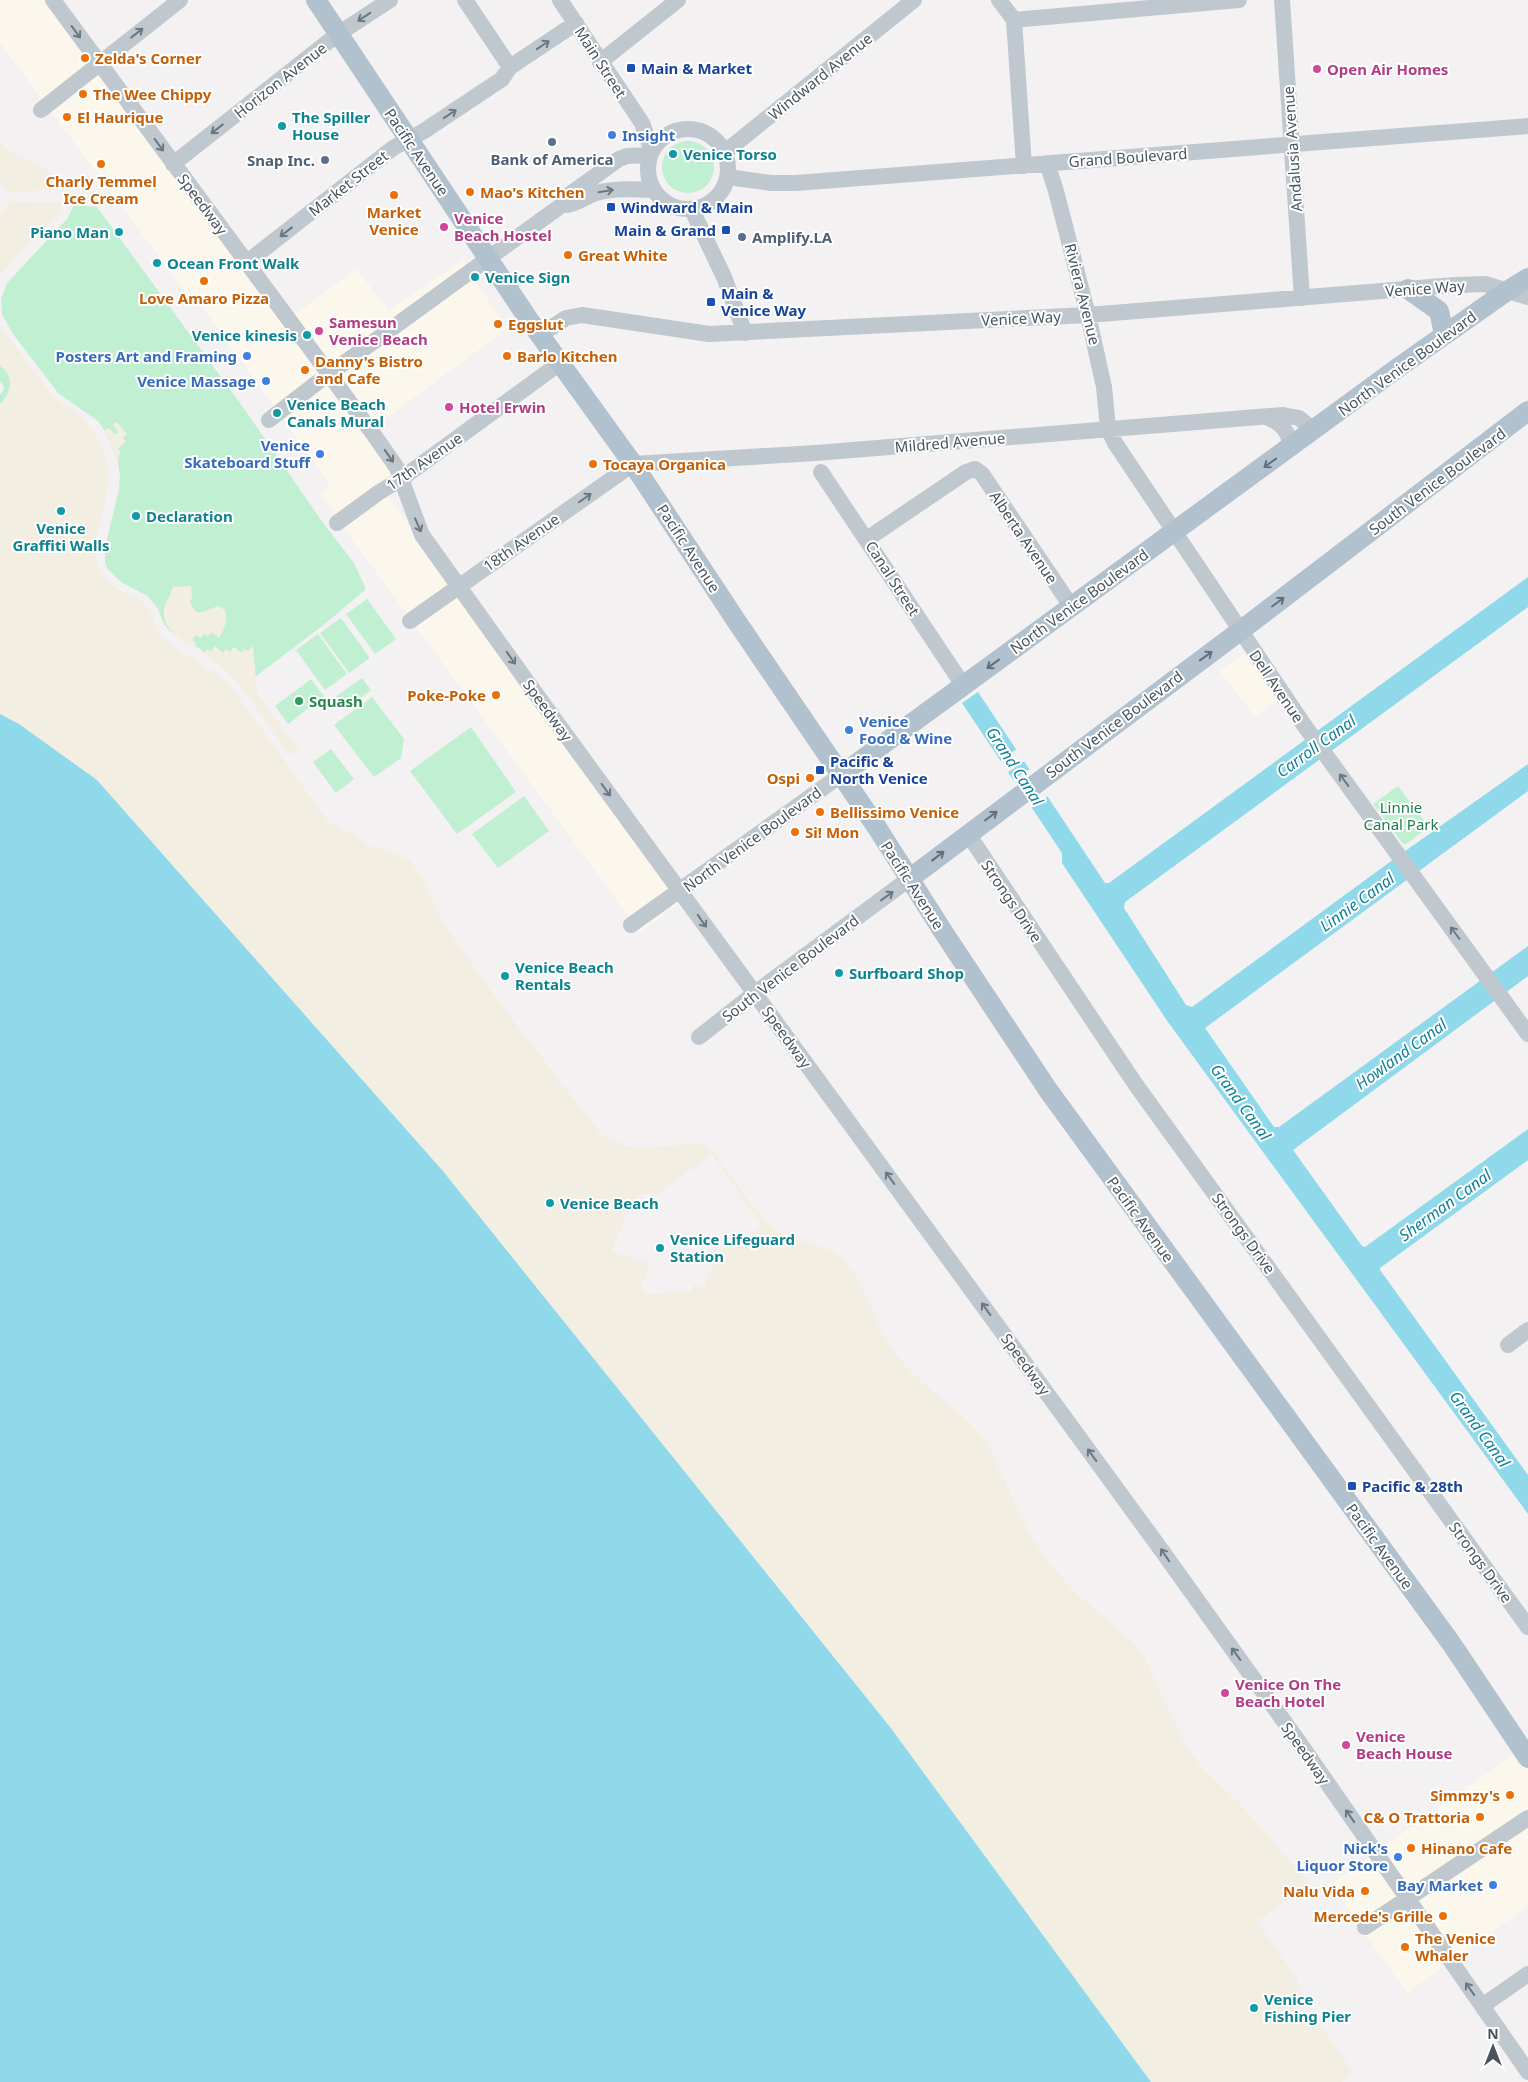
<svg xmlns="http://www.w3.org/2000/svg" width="1528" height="2082" viewBox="0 0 1528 2082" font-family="'Noto Sans',sans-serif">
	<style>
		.commercial { fill: #fcf7ec }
		.green { fill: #c1efd2 }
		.sand { fill: #f3eee2; fill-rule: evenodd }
		.water { fill: #8fd9eb }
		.pier { fill: #f3f1f1 }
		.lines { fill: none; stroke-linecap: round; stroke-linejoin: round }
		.minor { stroke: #bfc8cf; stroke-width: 16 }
		.major { stroke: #b1c1ce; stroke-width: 20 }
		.oneway { stroke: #6c7780 }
		.oneway2 { stroke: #636f7a }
		.food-dot { fill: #e8710a; stroke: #fff; stroke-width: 2 }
		.transit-dot { fill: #1a4fb4; stroke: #fff; stroke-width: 2 }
		.hotel-dot { fill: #d1479c; stroke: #fff; stroke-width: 2 }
		.culture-dot { fill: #0f9aa8; stroke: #fff; stroke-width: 2 }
		.shop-dot { fill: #3f7fe0; stroke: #fff; stroke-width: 2 }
		.service-dot { fill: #5c6f8a; stroke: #fff; stroke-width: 2 }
		.leisure-dot { fill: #2e9e5b; stroke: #fff; stroke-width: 2 }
		.labels { text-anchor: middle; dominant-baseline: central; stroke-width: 4; stroke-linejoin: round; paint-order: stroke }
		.food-label { font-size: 15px; font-weight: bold; fill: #c56008; stroke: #fff; text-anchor: start }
		.street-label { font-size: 15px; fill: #49545e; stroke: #fff }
		.transit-label { font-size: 15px; font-weight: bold; fill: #164399; stroke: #fff; text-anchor: start }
		.hotel-label { font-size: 15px; font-weight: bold; fill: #b23c85; stroke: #fff; text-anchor: start }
		.culture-label { font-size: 15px; font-weight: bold; fill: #0d838f; stroke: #fff; text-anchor: start }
		.shop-label { font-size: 15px; font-weight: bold; fill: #366cbe; stroke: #fff; text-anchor: end }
		.service-label { font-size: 15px; font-weight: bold; fill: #4e5e75; stroke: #fff }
		.leisure-label { font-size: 15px; font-weight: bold; fill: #27864d; stroke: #fff; text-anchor: start }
		.park-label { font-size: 15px; fill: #1a7f4a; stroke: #fff }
		.water-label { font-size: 16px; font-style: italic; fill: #10819b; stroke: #fff }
	</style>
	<rect width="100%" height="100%" fill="#f3f1f1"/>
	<!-- commercial -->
	<path class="commercial" d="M0,0H47L284,322L356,269L389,310L463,259L480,288L507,329L368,432L395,470L389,497L681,902L640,932L343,527L321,493L330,484L205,311L189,297L0,43Z
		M1244,654L1277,700L1255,717L1220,671Z
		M1528,1747V1906L1407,1993L1331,1884L1513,1755Z"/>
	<!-- green -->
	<path class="green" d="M662 167a26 26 0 1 1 52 0a26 26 0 1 1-52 0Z
		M74,205L97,207L245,410L321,520L354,563L366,589L326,623L242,687L224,668L200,649L171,632L164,624L158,609L148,596L121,582L107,568L105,562V548L119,489L120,477L118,462L105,431L98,421L59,394L13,334L2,314L1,299L7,283L67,219Z
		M0,366C16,376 11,393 0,405V394L3,391L4,387L0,381Z
		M367,599L396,639L375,654L346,614Z
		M341,618L370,658L349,673L320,633Z
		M318,634L347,674L325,690L296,650Z
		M362,678L371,690L344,710L335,697Z
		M311,679L324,696L288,724L275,706Z
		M372,697L404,739L401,758L374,777L334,725Z
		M471,727L516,792L457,834L410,771Z
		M331,749L354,779L336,793L313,762Z
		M1398,786L1429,827L1406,844H1403L1373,804Z
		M524,796L549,831L498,868L472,834Z"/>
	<!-- sand -->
	<path class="sand" d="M0,141C16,165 56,159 59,189L8,193L0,183Z
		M8,201L61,203L59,214L55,218L9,265L0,276V214L8,207Z
		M0,325L52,396L84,419L97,438L107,459L108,487L94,552C98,572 107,585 125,593C131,596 137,598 142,602C154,611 154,628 164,638C184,656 210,667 230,685L328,821L371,846L396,854L411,862L422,877L441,920L502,1006L601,1134L626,1146L644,1148L690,1144L702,1145L713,1151C728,1171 760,1222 780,1233C799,1243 824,1242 840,1257C868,1283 874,1326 897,1356C923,1389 962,1409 987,1443L1028,1531L1051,1566L1077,1594L1133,1642L1143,1654L1150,1669L1186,1747L1203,1769L1239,1803L1272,1840L1310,1884L1257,1921L1299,1982L1297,1985L1308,2003L1299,2011L1298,2019L1305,2026L1320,2025L1353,2072L1342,2082H1151L890,1727L442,1170L97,780L19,724L0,714V405C11,393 16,376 0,366ZM712,1154L762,1226L746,1241L742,1236L712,1257L713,1266L704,1288L695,1284L690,1292L648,1294L641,1288L649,1266L646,1260L633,1262L632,1255L621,1256L612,1250L625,1219V1208L644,1194L655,1196Z
		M117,422L127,434L123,438L126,442L118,448L120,451L118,462L105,430L109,428L115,435L119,432L113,425Z
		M191,586L192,599L189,601L195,611L200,613L218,606L225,610C228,620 224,630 219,638L211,632L208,636L204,634L201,638L195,635L192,640L196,643L195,646C179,639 162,629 164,609C165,602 171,595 173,587Z
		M215,646L223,653L226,649L230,652L234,647L242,653L244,649L248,651L253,646L257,693L299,750L290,756L242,687L224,668L204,653L207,649L211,651Z"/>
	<!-- water -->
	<path class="water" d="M1528,577V607L1125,902L1124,908L1186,1005L1192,1007L1394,859L1528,764V791L1205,1028L1274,1127H1279L1528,946V976L1293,1150L1362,1246L1365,1247L1528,1129V1160L1380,1268V1270L1528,1475V1514L1168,1022L1062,863V853L962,703L978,692L1105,883H1109Z
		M0,714L19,724L97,780L442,1170L890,1727L1151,2082H0Z"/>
	<!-- pier -->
	<path class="pier" d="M1018,748L1026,760L1007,773L999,762Z
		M1031,768L1072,829L1048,796L1031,808L1052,841L1012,781Z"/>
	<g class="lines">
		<!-- minor -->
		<path class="minor" d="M53,0L374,435L397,468L422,535L533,690L1157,1544L1301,1745L1528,2072
			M465,0L510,67
			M560,0L642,123L652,151
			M999,0L1014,20L1024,166
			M1282,0L1302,298
			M1014,20L1239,0
			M600,62L678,0
			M41,110L180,0
			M648 169a40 40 0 1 1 80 0a40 40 0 1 1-80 0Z
			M725,152L914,0
			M1047,163L1056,191L1088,315L1104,387L1108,428L1115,443L1304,725L1528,1034
			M173,164L338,34L390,0
			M728,177L771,183H796L1528,126
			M566,205C577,204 586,196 596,193C615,188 635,189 653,190
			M692,210L724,277L745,333
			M246,263L393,148L424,131L502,79L510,67L576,23
			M540,335L566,318L582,315L709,334L1088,315L1455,285L1485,284L1528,297
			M329,374L544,218L562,205L566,197L619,159L627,156L650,155
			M1266,417C1282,423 1287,430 1292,446
			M269,420L318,382
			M821,472L963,685
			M337,523L378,493L401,479L560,363
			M867,539L966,472L975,469L982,474L1071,606
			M410,621L633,464L816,453L1283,415L1299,418L1314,430
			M968,834L1136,1085L1528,1627
			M631,925L841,775
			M699,1037L755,993L909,879
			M1508,1345L1528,1330
			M1365,1927L1528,1818
			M1482,2006L1528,1974"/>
		<!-- major -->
		<path class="major" d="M316,0L529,320L633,464L737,622L876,826L944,933L1048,1090L1451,1643L1528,1758
			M1408,289L1439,311L1444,334
			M841,775L1399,367L1507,291L1528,278
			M909,879L1240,631L1528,411"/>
	</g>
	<!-- one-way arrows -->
	<defs><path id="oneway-shaft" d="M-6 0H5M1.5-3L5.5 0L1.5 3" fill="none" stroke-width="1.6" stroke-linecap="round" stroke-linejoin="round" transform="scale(1.25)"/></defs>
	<g class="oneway">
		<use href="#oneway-shaft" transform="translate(364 17) rotate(147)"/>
		<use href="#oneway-shaft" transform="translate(76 32) rotate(54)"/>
		<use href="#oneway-shaft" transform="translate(137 33) rotate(-38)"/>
		<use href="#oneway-shaft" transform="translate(543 45) rotate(-34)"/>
		<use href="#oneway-shaft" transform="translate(450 114) rotate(-34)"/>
		<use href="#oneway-shaft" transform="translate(217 129) rotate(142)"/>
		<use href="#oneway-shaft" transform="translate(159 145) rotate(54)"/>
		<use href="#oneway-shaft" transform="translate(606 191) rotate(-9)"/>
		<use href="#oneway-shaft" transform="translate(286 232) rotate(142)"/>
		<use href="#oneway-shaft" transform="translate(389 456) rotate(55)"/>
		<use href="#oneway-shaft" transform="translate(585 498) rotate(-35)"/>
		<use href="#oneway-shaft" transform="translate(418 525) rotate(66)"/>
		<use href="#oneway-shaft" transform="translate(511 658) rotate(55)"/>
		<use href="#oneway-shaft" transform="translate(1344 780) rotate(-126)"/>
		<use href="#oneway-shaft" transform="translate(606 790) rotate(54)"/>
		<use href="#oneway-shaft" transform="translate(887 896) rotate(-36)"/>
		<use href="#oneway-shaft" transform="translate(702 921) rotate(55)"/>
		<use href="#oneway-shaft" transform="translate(1455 933) rotate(-127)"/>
		<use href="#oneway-shaft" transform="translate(890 1178) rotate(-126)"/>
		<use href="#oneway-shaft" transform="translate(986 1309) rotate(-126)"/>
		<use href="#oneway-shaft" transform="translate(1092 1455) rotate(-126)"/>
		<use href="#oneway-shaft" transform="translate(1165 1555) rotate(-124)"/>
		<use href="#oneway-shaft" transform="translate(1236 1654) rotate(-126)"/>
		<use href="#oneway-shaft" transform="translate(1350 1816) rotate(-125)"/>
		<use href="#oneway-shaft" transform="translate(1470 1989) rotate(-125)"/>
	</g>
	<g class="oneway2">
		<use href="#oneway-shaft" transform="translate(1270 463) rotate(144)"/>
		<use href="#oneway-shaft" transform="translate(1278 602) rotate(-37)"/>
		<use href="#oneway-shaft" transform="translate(1206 656) rotate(-36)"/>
		<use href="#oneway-shaft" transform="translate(993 664) rotate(144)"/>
		<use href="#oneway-shaft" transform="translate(991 816) rotate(-37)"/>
		<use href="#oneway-shaft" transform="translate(938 856) rotate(-38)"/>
	</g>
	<!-- markers -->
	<g class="food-dot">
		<circle cx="85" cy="58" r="5"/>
		<circle cx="83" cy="94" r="5"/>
		<circle cx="67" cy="117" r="5"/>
		<circle cx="101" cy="164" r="5"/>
		<circle cx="470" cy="192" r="5"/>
		<circle cx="394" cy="195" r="5"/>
		<circle cx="568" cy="255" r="5"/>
		<circle cx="204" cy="281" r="5"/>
		<circle cx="498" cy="324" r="5"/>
		<circle cx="507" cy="356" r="5"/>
		<circle cx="305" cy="370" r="5"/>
		<circle cx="593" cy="464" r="5"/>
		<circle cx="496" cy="695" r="5"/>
		<circle cx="810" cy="778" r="5"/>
		<circle cx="820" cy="812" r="5"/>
		<circle cx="795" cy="832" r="5"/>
		<circle cx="1510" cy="1795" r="5"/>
		<circle cx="1480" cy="1817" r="5"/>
		<circle cx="1411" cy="1848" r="5"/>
		<circle cx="1365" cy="1891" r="5"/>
		<circle cx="1443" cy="1916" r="5"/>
		<circle cx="1405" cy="1947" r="5"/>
	</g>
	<g class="transit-dot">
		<rect x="626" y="63" width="10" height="10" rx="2.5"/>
		<rect x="606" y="202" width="10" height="10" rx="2.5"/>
		<rect x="721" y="225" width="10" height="10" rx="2.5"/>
		<rect x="706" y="297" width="10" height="10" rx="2.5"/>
		<rect x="815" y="765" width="10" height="10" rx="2.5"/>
		<rect x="1347" y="1481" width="10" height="10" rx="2.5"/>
	</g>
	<g class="hotel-dot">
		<circle cx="1317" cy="69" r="5"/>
		<circle cx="444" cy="227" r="5"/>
		<circle cx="319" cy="331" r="5"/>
		<circle cx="449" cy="407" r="5"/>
		<circle cx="1225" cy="1693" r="5"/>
		<circle cx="1346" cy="1745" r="5"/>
	</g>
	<g class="culture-dot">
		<circle cx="282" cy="126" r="5"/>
		<circle cx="673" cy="154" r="5"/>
		<circle cx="119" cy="232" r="5"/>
		<circle cx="157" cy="263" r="5"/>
		<circle cx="475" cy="277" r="5"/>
		<circle cx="307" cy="335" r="5"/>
		<circle cx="277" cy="413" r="5"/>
		<circle cx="61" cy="511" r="5"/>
		<circle cx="136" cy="516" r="5"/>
		<circle cx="839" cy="973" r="5"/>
		<circle cx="505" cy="976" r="5"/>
		<circle cx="550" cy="1203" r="5"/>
		<circle cx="660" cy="1248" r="5"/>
		<circle cx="1254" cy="2008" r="5"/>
	</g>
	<g class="shop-dot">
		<circle cx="612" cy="135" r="5"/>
		<circle cx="247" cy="356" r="5"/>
		<circle cx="266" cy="381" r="5"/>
		<circle cx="320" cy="454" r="5"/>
		<circle cx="849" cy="730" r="5"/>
		<circle cx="1398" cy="1857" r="5"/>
		<circle cx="1493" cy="1885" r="5"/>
	</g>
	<g class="service-dot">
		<circle cx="552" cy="142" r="5"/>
		<circle cx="325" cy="160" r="5"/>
		<circle cx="742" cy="237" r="5"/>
	</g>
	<circle class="leisure-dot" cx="299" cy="701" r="5"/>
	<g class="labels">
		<!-- food labels -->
		<g class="food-label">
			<text x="95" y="58">Zelda's Corner</text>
			<text x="93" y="94">The Wee Chippy</text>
			<text x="77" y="117">El Haurique</text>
			<text x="101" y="181" text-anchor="middle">Charly Temmel<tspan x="101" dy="17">Ice Cream</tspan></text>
			<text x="480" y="192">Mao's Kitchen</text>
			<text x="394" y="212" text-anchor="middle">Market<tspan x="394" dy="17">Venice</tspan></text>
			<text x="578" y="255">Great White</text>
			<text x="204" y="298" text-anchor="middle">Love Amaro Pizza</text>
			<text x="508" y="324">Eggslut</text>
			<text x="517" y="356">Barlo Kitchen</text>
			<text x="315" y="361">Danny's Bistro<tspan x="315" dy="17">and Cafe</tspan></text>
			<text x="603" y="464">Tocaya Organica</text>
			<text x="486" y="695" text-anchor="end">Poke-Poke</text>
			<text x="800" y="778" text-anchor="end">Ospi</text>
			<text x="830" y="812">Bellissimo Venice</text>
			<text x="805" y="832">Si! Mon</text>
			<text x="1500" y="1795" text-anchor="end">Simmzy's</text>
			<text x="1470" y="1817" text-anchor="end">C&amp; O Trattoria</text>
			<text x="1421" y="1848">Hinano Cafe</text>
			<text x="1355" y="1891" text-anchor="end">Nalu Vida</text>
			<text x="1433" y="1916" text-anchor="end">Mercede's Grille</text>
			<text x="1415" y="1938">The Venice<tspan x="1415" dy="17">Whaler</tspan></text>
		</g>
		<!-- street labels -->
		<g class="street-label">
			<text transform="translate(601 62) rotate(57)">Main Street</text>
			<text transform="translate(820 76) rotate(-39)">Windward Avenue</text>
			<text transform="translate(280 80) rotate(-38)">Horizon Avenue</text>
			<text transform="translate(1292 149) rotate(-94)">Andalusia Avenue</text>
			<text transform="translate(417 152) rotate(56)">Pacific Avenue</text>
			<text transform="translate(1128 157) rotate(-4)">Grand Boulevard</text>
			<text transform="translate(348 183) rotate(-38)">Market Street</text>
			<text transform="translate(203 204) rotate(53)">Speedway</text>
			<text transform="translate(1425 288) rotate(-4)">Venice Way</text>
			<text transform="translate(1083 294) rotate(76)">Riviera Avenue</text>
			<text transform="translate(1021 318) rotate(-3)">Venice Way</text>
			<text transform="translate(1407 363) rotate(-36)">North Venice Boulevard</text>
			<text transform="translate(950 442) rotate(-5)">Mildred Avenue</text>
			<text transform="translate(424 461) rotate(-35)">17th Avenue</text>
			<text transform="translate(1437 481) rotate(-37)">South Venice Boulevard</text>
			<text transform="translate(1024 537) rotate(56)">Alberta Avenue</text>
			<text transform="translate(521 542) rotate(-35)">18th Avenue</text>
			<text transform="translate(689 548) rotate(57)">Pacific Avenue</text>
			<text transform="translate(893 578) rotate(57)">Canal Street</text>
			<text transform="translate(1079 601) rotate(-36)">North Venice Boulevard</text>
			<text transform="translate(1277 686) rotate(56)">Dell Avenue</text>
			<text transform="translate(548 710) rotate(54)">Speedway</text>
			<text transform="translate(1114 724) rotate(-37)">South Venice Boulevard</text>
			<text transform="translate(752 839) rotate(-36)">North Venice Boulevard</text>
			<text transform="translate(913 885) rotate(57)">Pacific Avenue</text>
			<text transform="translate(1012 901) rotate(56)">Strongs Drive</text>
			<text transform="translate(790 968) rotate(-37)">South Venice Boulevard</text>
			<text transform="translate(787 1037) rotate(54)">Speedway</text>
			<text transform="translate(1141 1219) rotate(54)">Pacific Avenue</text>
			<text transform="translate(1244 1233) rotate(54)">Strongs Drive</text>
			<text transform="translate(1026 1364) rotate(54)">Speedway</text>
			<text transform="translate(1380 1546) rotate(54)">Pacific Avenue</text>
			<text transform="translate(1481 1562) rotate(54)">Strongs Drive</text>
			<text transform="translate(1306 1753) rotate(55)">Speedway</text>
		</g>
		<!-- transit labels -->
		<g class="transit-label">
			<text x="641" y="68">Main &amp; Market</text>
			<text x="621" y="207">Windward &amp; Main</text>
			<text x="716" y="230" text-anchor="end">Main &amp; Grand</text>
			<text x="721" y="293">Main &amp;<tspan x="721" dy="17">Venice Way</tspan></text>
			<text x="830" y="761">Pacific &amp;<tspan x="830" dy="17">North Venice</tspan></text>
			<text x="1362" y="1486">Pacific &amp; 28th</text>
		</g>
		<!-- hotel labels -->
		<g class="hotel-label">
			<text x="1327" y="69">Open Air Homes</text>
			<text x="454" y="218">Venice<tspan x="454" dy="17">Beach Hostel</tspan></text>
			<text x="329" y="322">Samesun<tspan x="329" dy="17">Venice Beach</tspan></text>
			<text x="459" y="407">Hotel Erwin</text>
			<text x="1235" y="1684">Venice On The<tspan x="1235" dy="17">Beach Hotel</tspan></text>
			<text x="1356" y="1736">Venice<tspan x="1356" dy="17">Beach House</tspan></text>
		</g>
		<!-- culture labels -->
		<g class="culture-label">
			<text x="292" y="117">The Spiller<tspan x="292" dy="17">House</tspan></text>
			<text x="683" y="154">Venice Torso</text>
			<text x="109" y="232" text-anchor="end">Piano Man</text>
			<text x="167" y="263">Ocean Front Walk</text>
			<text x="485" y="277">Venice Sign</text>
			<text x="297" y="335" text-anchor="end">Venice kinesis</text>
			<text x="287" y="404">Venice Beach<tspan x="287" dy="17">Canals Mural</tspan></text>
			<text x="146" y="516">Declaration</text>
			<text x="61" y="528" text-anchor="middle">Venice<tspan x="61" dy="17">Graffiti Walls</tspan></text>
			<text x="515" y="967">Venice Beach<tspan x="515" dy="17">Rentals</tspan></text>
			<text x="849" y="973">Surfboard Shop</text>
			<text x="560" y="1203">Venice Beach</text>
			<text x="670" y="1239">Venice Lifeguard<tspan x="670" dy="17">Station</tspan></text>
			<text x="1264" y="1999">Venice<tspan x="1264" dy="17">Fishing Pier</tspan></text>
		</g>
		<!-- shop labels -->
		<g class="shop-label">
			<text x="622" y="135" text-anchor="start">Insight</text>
			<text x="237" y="356">Posters Art and Framing</text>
			<text x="256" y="381">Venice Massage</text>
			<text x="310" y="445">Venice<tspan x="310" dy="17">Skateboard Stuff</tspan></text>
			<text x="859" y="721" text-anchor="start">Venice<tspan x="859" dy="17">Food &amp; Wine</tspan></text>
			<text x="1388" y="1848">Nick's<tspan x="1388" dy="17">Liquor Store</tspan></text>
			<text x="1483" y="1885">Bay Market</text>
		</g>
		<!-- service labels -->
		<g class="service-label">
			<text x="552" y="159">Bank of America</text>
			<text x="315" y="160" text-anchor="end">Snap Inc.</text>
			<text x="752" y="237" text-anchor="start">Amplify.LA</text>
		</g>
		<!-- leisure labels -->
		<g class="leisure-label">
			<text x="309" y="701">Squash</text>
		</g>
		<!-- park labels -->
		<g class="park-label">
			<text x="1401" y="807">Linnie<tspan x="1401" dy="17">Canal Park</tspan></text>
		</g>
		<!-- water labels -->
		<g class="water-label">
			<text transform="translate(1316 746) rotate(-36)">Carroll Canal</text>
			<text transform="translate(1015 766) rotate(57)">Grand Canal</text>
			<text transform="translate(1357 902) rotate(-36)">Linnie Canal</text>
			<text transform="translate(1401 1054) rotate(-36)">Howland Canal</text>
			<text transform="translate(1241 1102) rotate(54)">Grand Canal</text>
			<text transform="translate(1445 1205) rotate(-36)">Sherman Canal</text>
			<text transform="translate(1480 1429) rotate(54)">Grand Canal</text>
		</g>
	</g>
	<!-- north arrow -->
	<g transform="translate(1493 2047)" stroke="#ffffff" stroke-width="4" paint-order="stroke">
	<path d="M0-4L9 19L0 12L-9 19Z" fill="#49545e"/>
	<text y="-8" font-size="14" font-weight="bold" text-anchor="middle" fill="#49545e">N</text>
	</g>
</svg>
